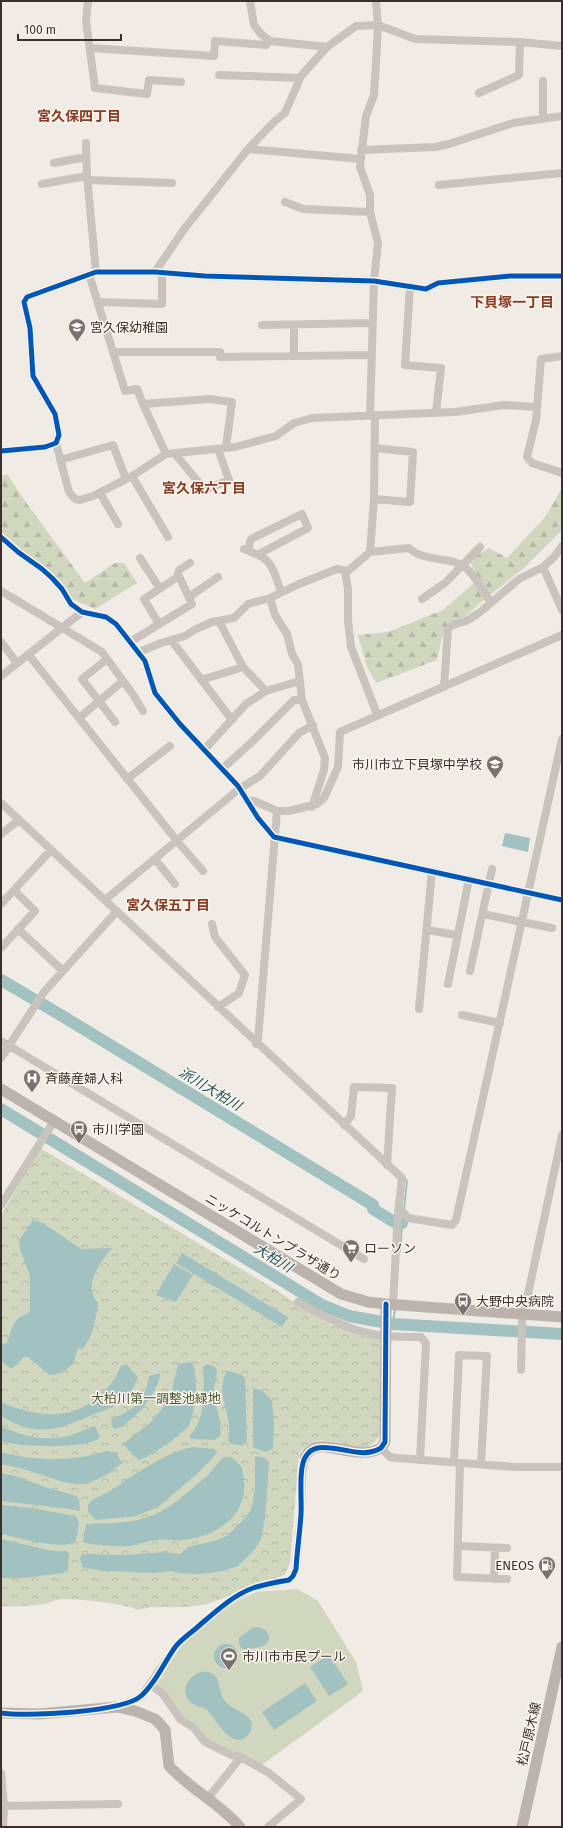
<svg xmlns="http://www.w3.org/2000/svg" width="563" height="1828" viewBox="0 0 563 1828" font-family="'Fira Sans','Noto Sans JP',sans-serif">
	<style>
		.green { fill: #d1d6bf }
		.forest { fill: url(#forest-firs) }
		.park { fill: url(#park-crowns) }
		.water { fill: #a1c2c1 }
		.lines { fill: none; stroke-linecap: round; stroke-linejoin: round }
		.stream { stroke: #a1c2c1; stroke-width: 2 }
		.river { stroke: #a1c2c1; stroke-width: 12 }
		.street { stroke: #c9c3be; stroke-width: 8 }
		.secondary { stroke: #bab3ae; stroke-width: 11 }
		.cycleway-casing { stroke: #fbf5ee; stroke-width: 8 }
		.cycleway { stroke: #0057b8; stroke-width: 5 }
		.labels { text-anchor: middle; dominant-baseline: central; stroke-width: 3; stroke-linejoin: round; paint-order: stroke }
		.poi-label { font-size: 13px; fill: #3b302b; stroke: #fbf5ee; text-anchor: start }
		.street-label { font-size: 13px; fill: #3b302b; stroke: #fbf5ee }
		.park-label { font-size: 13px; fill: #4a5a2e; stroke: #fbf5ee }
		.neighbourhood-label { font-size: 14px; font-weight: bold; fill: #8c3b22; stroke: #fbf5ee }
		.water-label { font-size: 14px; font-style: italic; fill: #1f5a5e; stroke: #fbf5ee }
	</style>
	<defs>
		<pattern id="forest-firs" width="22" height="20" patternUnits="userSpaceOnUse"><rect width="22" height="20" fill="#d1d6bf"/><path d="M5 1l3.5 6h-7zM16 11l3.5 6h-7z" fill="#b4b8a4"/></pattern>
		<pattern id="park-crowns" width="20" height="18" patternUnits="userSpaceOnUse"><rect width="20" height="18" fill="#d1d6bf"/><path d="M2 6a3 3 0 1 1 6 0M12 15a3 3 0 1 1 6 0" fill="none" stroke="#b4b8a4"/></pattern>
	</defs>
	<rect width="100%" height="100%" fill="#f0ebe5"/>
	<!-- green -->
	<path class="green" d="M297,1589L318,1601L356,1662L363,1691L262,1765L244,1755L225,1749L210,1741L204,1736L202,1731L183,1718L155,1685L180,1648L232,1605L256,1592Z"/>
	<!-- forest -->
	<path class="forest" d="M7,474L25,501L85,583L115,563H124L137,583L95,609L70,598L1,534V478L2,476Z
		M562,488V530L524,568L479,604L442,637L437,660L376,683L367,667L358,635L388,632L443,610L479,579L469,560L489,548L507,558L546,516Z"/>
	<!-- park -->
	<path class="park" d="M40,1148L276,1290L315,1316L331,1325L380,1339L382,1429C373,1459 344,1444 322,1440C311,1441 306,1445 299,1454L290,1563L285,1574L277,1579L207,1604L188,1607H152L137,1610C130,1604 73,1598 62,1599C56,1599 50,1603 44,1604C30,1606 15,1607 1,1606V1215Z"/>
	<!-- water -->
	<path class="water" d="M505,833L530,838L528,852L502,846Z
		M33,1220L43,1223L81,1249L112,1248C100,1262 82,1287 98,1303C96,1317 93,1339 82,1349L79,1348C75,1353 76,1358 73,1363C69,1369 57,1376 50,1375L28,1357H24L13,1368H10L1,1361V1344L7,1343C10,1335 12,1323 19,1318C23,1315 26,1315 30,1311V1276L20,1249L19,1240Z
		M182,1253L288,1317L282,1327L176,1263Z
		M174,1264L193,1275L176,1302L156,1295Z
		M191,1362C200,1370 195,1414 189,1425C183,1434 147,1459 138,1460L123,1444L150,1423L162,1409L172,1390L178,1364Z
		M126,1364L138,1377C135,1383 133,1391 129,1396C122,1404 109,1409 99,1412C61,1428 40,1440 1,1416V1402C40,1419 78,1422 108,1387C114,1382 117,1373 121,1366Z
		M207,1364L215,1367C220,1373 214,1383 214,1390C214,1408 223,1418 220,1436L215,1440L190,1439V1436C205,1418 205,1394 203,1370V1367Z
		M229,1371L242,1375L245,1378L247,1441L242,1445L231,1444L228,1441C228,1436 230,1431 229,1425C227,1405 217,1393 226,1372Z
		M160,1373C161,1389 131,1427 114,1429L111,1424L112,1419C134,1409 146,1402 149,1376Z
		M253,1388L263,1391L272,1401L274,1424L273,1448L267,1452L254,1448L253,1445Z
		M1,1426C23,1437 48,1442 72,1435C80,1432 87,1428 95,1426L100,1437C90,1450 16,1447 1,1441Z
		M192,1447L215,1449L216,1454L199,1472L158,1507L136,1516L96,1520L88,1512V1505C94,1496 105,1495 114,1489C119,1486 123,1481 129,1478C148,1466 169,1452 192,1447Z
		M108,1451L117,1454L122,1463L108,1474L96,1480L87,1484H75L64,1482L20,1468L1,1464V1452C28,1460 59,1461 87,1456C94,1455 101,1452 108,1451Z
		M257,1456L265,1458L269,1463L265,1518L261,1539L255,1549L238,1566L223,1571L200,1574L178,1573L170,1571L154,1573L104,1571L82,1567L80,1557L83,1554L126,1555L163,1552L180,1554L188,1547L214,1541L227,1536L246,1517L251,1510L255,1490V1457Z
		M224,1457H231L241,1466C255,1509 222,1537 182,1540C174,1541 165,1539 157,1540C148,1541 140,1544 131,1546C121,1547 110,1546 100,1545C94,1544 88,1544 83,1542L86,1524C106,1523 129,1524 148,1517C170,1510 188,1491 206,1477C213,1471 217,1462 224,1457Z
		M1,1473L19,1477L45,1487L76,1496L79,1499L80,1511L63,1508L1,1501Z
		M1,1505L31,1508L76,1516L79,1523L76,1541C67,1551 14,1538 1,1533Z
		M1,1539L48,1550L68,1552L69,1555L68,1569L64,1573L23,1578H1Z
		M257,1627C272,1628 275,1647 254,1648C249,1648 247,1651 241,1648L239,1644V1638L252,1628Z
		M214 1656a12 12 0 1 1 24 0a12 12 0 1 1-24 0Z
		M329,1655L348,1684L329,1696L310,1667Z
		M201,1672C224,1670 216,1690 225,1701C232,1711 257,1714 251,1730C249,1734 247,1737 243,1739C227,1744 216,1719 207,1710C203,1707 197,1707 193,1704C178,1694 187,1676 201,1672Z
		M305,1683L317,1701L274,1730L262,1712Z"/>
	<g class="lines">
		<!-- stream -->
		<path class="stream" d="M404,1209L407,1181L405,1179
			M400,1251L403,1216
			M393,1324L395,1309"/>
		<!-- river -->
		<path class="river" d="M1,980L64,1017L373,1205V1209L394,1222L402,1223
			M1,1109L322,1305L349,1316L393,1324L562,1334"/>
		<!-- street -->
		<path class="street" d="M88,1L86,21L95,88L147,94L149,80L181,82
			M250,1L254,25L261,34L270,41L327,47
			M90,48L214,56L215,41L266,45L270,41
			M219,75L300,78
			M543,81V118
			M479,93L519,75L520,42
			M86,143L87,176
			M248,149L361,159
			M361,150L435,147L449,144L513,123L562,116
			M54,163L86,157
			M88,180L172,183
			M42,184L87,176L96,272
			M439,185L562,173
			M285,202L303,209L370,212
			M155,272L185,228L248,149L275,121L285,113L301,76L327,47L356,26L378,25L415,39L520,42L562,46
			M89,274L125,391L137,389L143,404
			M410,286L405,365L441,368L436,412
			M98,302L162,304V272
			M262,325L372,323
			M114,352H220V357L371,355
			M294,356V325
			M562,356L541,359L536,420L527,457L532,463L562,473
			M370,415L374,281L378,243L370,212V195L360,167L366,116L374,95L376,63L378,25L376,1
			M56,443L69,492L75,499L80,500L93,496L132,476L166,454L235,447L276,436L294,423L312,418L455,412L504,405L537,407
			M1,451L45,447L56,443L59,435L55,414L33,376L30,328L24,302L27,297L96,272H155L205,276L374,281L426,289L438,283L510,276H562
			M166,454L143,404L210,399L232,402L226,447
			M175,454L205,490L229,480L218,449
			M60,460L113,445L126,479
			M132,476L168,537
			M100,493L118,524
			M374,499L410,502L413,452L375,448
			M1,537L18,552L42,569L52,578L62,589L71,604L82,612L106,617L116,624L145,661L155,693L180,724L238,786L258,818L274,837L562,900
			M244,549C273,559 272,566 281,592
			M248,550L251,539L302,514L308,528L259,554
			M370,552L374,499L375,415
			M140,558L160,589
			M543,567L562,610
			M345,571L348,589V621L351,647L377,714
			M1,591L102,652L132,693L143,711
			M189,597L218,577
			M270,598L275,615L287,634L292,654L298,664L302,700L325,758L324,770L312,807
			M422,599L445,583L480,547
			M219,621L243,667L266,691
			M159,624L144,599L179,576
			M172,641L232,720
			M1,642L17,663
			M130,642L192,604L178,574L179,570L190,563
			M139,652L161,643L185,636L196,629L212,622L234,618L248,604L270,598L299,584L337,569L348,571L370,552L409,548C422,561 446,557 462,565C473,571 484,592 491,603
			M28,654L177,841L203,871
			M107,659L82,679L115,722
			M1,676L82,612
			M201,680L243,667
			M444,687L448,629L453,625L466,621L479,613L519,579L543,567L554,557L562,546
			M79,718L123,681
			M204,750L246,704L266,691L300,681
			M222,769L253,741L294,700H302
			M127,779L170,746
			M246,800L254,801L277,811H289L317,804L324,798L338,767L340,732L562,635
			M1,803L402,1178L398,1213L393,1305
			M1,834L19,820
			M155,859L175,884
			M105,900L239,789L260,776L299,733L313,725
			M1,904L51,850
			M483,914L552,928
			M212,924L215,937L245,975L239,993L218,1007
			M18,929L63,971
			M427,930L457,935
			M1,948L35,911L14,890
			M470,971L492,869
			M448,984L469,879
			M419,1009L432,871
			M462,1015L500,1023
			M1,1041L364,1259
			M256,1044L258,1039L277,811
			M1,1058L44,992L117,911
			M344,1125L351,1116L354,1087L392,1088L387,1165
			M1,1205L54,1121
			M399,1207L408,1218L452,1225L456,1220L562,739
			M298,1302C326,1318 355,1334 387,1336C398,1337 410,1337 421,1337L426,1343L420,1460
			M521,1370L522,1322L562,1135
			M381,1448L390,1457L397,1458L515,1467H562
			M454,1462L459,1355L487,1356L481,1464
			M460,1463L457,1577L507,1579
			M458,1546L507,1548
			M494,1579L495,1548
			M151,1685L163,1694L180,1719L194,1728L205,1742L231,1755L241,1757L269,1773L301,1799L268,1827
			M117,1707L141,1697L176,1646L230,1601L252,1588L289,1580L293,1576L296,1569L301,1514L302,1473L305,1457
			M1,1773L4,1806L3,1827
			M208,1798L241,1757
			M4,1806L118,1804"/>
		<!-- secondary -->
		<path class="secondary" d="M1,1089L341,1294L368,1302L386,1304L562,1317
			M305,1457C306,1455 308,1452 311,1450C324,1439 358,1461 381,1448L385,1442L386,1304
			M1,1713L39,1714L117,1707L135,1711L155,1719L161,1725L165,1730L169,1766C190,1789 219,1803 240,1827
			M522,1827L562,1647"/>
		<!-- cycleway casing -->
		<g class="cycleway-casing">
			<path id="cycleway" d="M1,451L45,447L56,443L59,435L55,414L33,376L30,328L24,302L27,297L96,272H155L205,276L374,281L426,289L438,283L510,276H562
				M1,537L18,552L42,569L52,578L62,589L71,604L82,612L106,617L116,624L145,661L155,693L180,724L238,786L258,818L274,837L562,900
				M1,1713C26,1717 123,1712 141,1696C156,1683 164,1662 176,1646C181,1640 188,1635 194,1630C212,1615 231,1596 253,1588C265,1584 277,1582 289,1580L293,1576L296,1569C297,1551 300,1532 301,1514C302,1499 298,1467 306,1456C312,1447 320,1447 330,1448C348,1449 364,1458 381,1448L385,1442L386,1304"/>
		</g>
		<!-- cycleway -->
		<use href="#cycleway" class="cycleway"/>
	</g>
	<!-- icons -->
	<defs>
		<g id="school-pin" transform="scale(0.9)"><path d="M0 17L-7.5 6A9.5 9.5 0 1 1 7.5 6Z" fill="#7a716c" stroke="#fbf5ee"/><path d="M0-5L7-2L0 1L-7-2ZM-4 1L0 2.5L4 1V4Q0 6-4 4Z" fill="#fff"/></g>
		<g id="hospital-pin" transform="scale(0.9)"><path d="M0 17L-7.5 6A9.5 9.5 0 1 1 7.5 6Z" fill="#7a716c" stroke="#fbf5ee"/><path d="M-5-5h3v3.5h4V-5h3V5h-3V1.5h-4V5h-3Z" fill="#fff"/></g>
		<g id="bus-pin" transform="scale(0.9)"><path d="M0 17L-7.5 6A9.5 9.5 0 1 1 7.5 6Z" fill="#7a716c" stroke="#fbf5ee"/><path d="M-5-6H5V4H4V6H2V4H-2V6H-4V4H-5ZM-3.5-4V0h7V-4ZM-3.5 1.2v1.5H-2V1.2ZM2 1.2v1.5H3.5V1.2Z" fill="#fff"/></g>
		<g id="supermarket-pin" transform="scale(0.9)"><path d="M0 17L-7.5 6A9.5 9.5 0 1 1 7.5 6Z" fill="#7a716c" stroke="#fbf5ee"/><path d="M-6-5.5h2.5l.6 2H6L4.5 2H-2.5L-4.4-4H-6ZM-1.5 3.2a1.3 1.3 0 1 0 .1 0ZM3 3.2a1.3 1.3 0 1 0 .1 0Z" fill="#fff"/></g>
		<g id="fuel-pin" transform="scale(0.9)"><path d="M0 17L-7.5 6A9.5 9.5 0 1 1 7.5 6Z" fill="#7a716c" stroke="#fbf5ee"/><path d="M-5.5-6h7V0h2V4h1.3V-2.5L3-4.5l.8-.8L6-3V5H2.5V1h-1V6h-7ZM-4.2-4.7v3.2H.2V-4.7Z" fill="#fff"/></g>
		<g id="stadium-pin" transform="scale(0.9)"><path d="M0 17L-7.5 6A9.5 9.5 0 1 1 7.5 6Z" fill="#7a716c" stroke="#fbf5ee"/><path d="M0-5a6.5 5 0 1 0 0 10a6.5 5 0 1 0 0-10ZM-3.5-1.8h7v3.6h-7Z" fill="#fff"/></g>
	</defs>
	<g fill-rule="evenodd">
		<use href="#school-pin" x="77" y="327"/>
		<use href="#school-pin" x="495" y="764"/>
		<use href="#hospital-pin" x="32" y="1078"/>
		<use href="#bus-pin" x="79" y="1129"/>
		<use href="#supermarket-pin" x="351" y="1248"/>
		<use href="#bus-pin" x="463" y="1301"/>
		<use href="#fuel-pin" x="547" y="1565"/>
		<use href="#stadium-pin" x="229" y="1656"/>
	</g>
	<g class="labels">
		<!-- poi labels -->
		<g class="poi-label">
			<text x="90" y="327">宮久保幼稚園</text>
			<text x="482" y="764" text-anchor="end">市川市立下貝塚中学校</text>
			<text x="45" y="1078">斉藤産婦人科</text>
			<text x="92" y="1129">市川学園</text>
			<text x="364" y="1248">ローソン</text>
			<text x="476" y="1301">大野中央病院</text>
			<text x="534" y="1565" text-anchor="end">ENEOS</text>
			<text x="242" y="1656">市川市市民プール</text>
		</g>
		<!-- street labels -->
		<g class="street-label">
			<text transform="translate(273 1237) rotate(31)">ニッケコルトンプラザ通り</text>
			<text transform="translate(529 1734) rotate(-77)">松戸原木線</text>
		</g>
		<!-- park labels -->
		<g class="park-label">
			<text x="156" y="1398">大柏川第一調整池緑地</text>
		</g>
		<!-- neighbourhood labels -->
		<g class="neighbourhood-label">
			<text x="79" y="116">宮久保四丁目</text>
			<text x="512" y="302">下貝塚一丁目</text>
			<text x="204" y="488">宮久保六丁目</text>
			<text x="168" y="905">宮久保五丁目</text>
		</g>
		<!-- water labels -->
		<g class="water-label">
			<text transform="translate(210 1089) rotate(31)">派川大柏川</text>
			<text transform="translate(273 1258) rotate(31)">大柏川</text>
		</g>
	</g>
	<!-- border -->
	<rect width="563" height="1828" fill="none" stroke="#3b302b" stroke-width="4"/>
	<!-- scale -->
	<path d="M18 34v6h103v-6" fill="none" stroke="#3b302b" stroke-width="2"/>
	<text x="24" y="34" font-size="12" fill="#3b302b" stroke="#fbf5ee" stroke-width="3" paint-order="stroke">100 m</text>
</svg>
